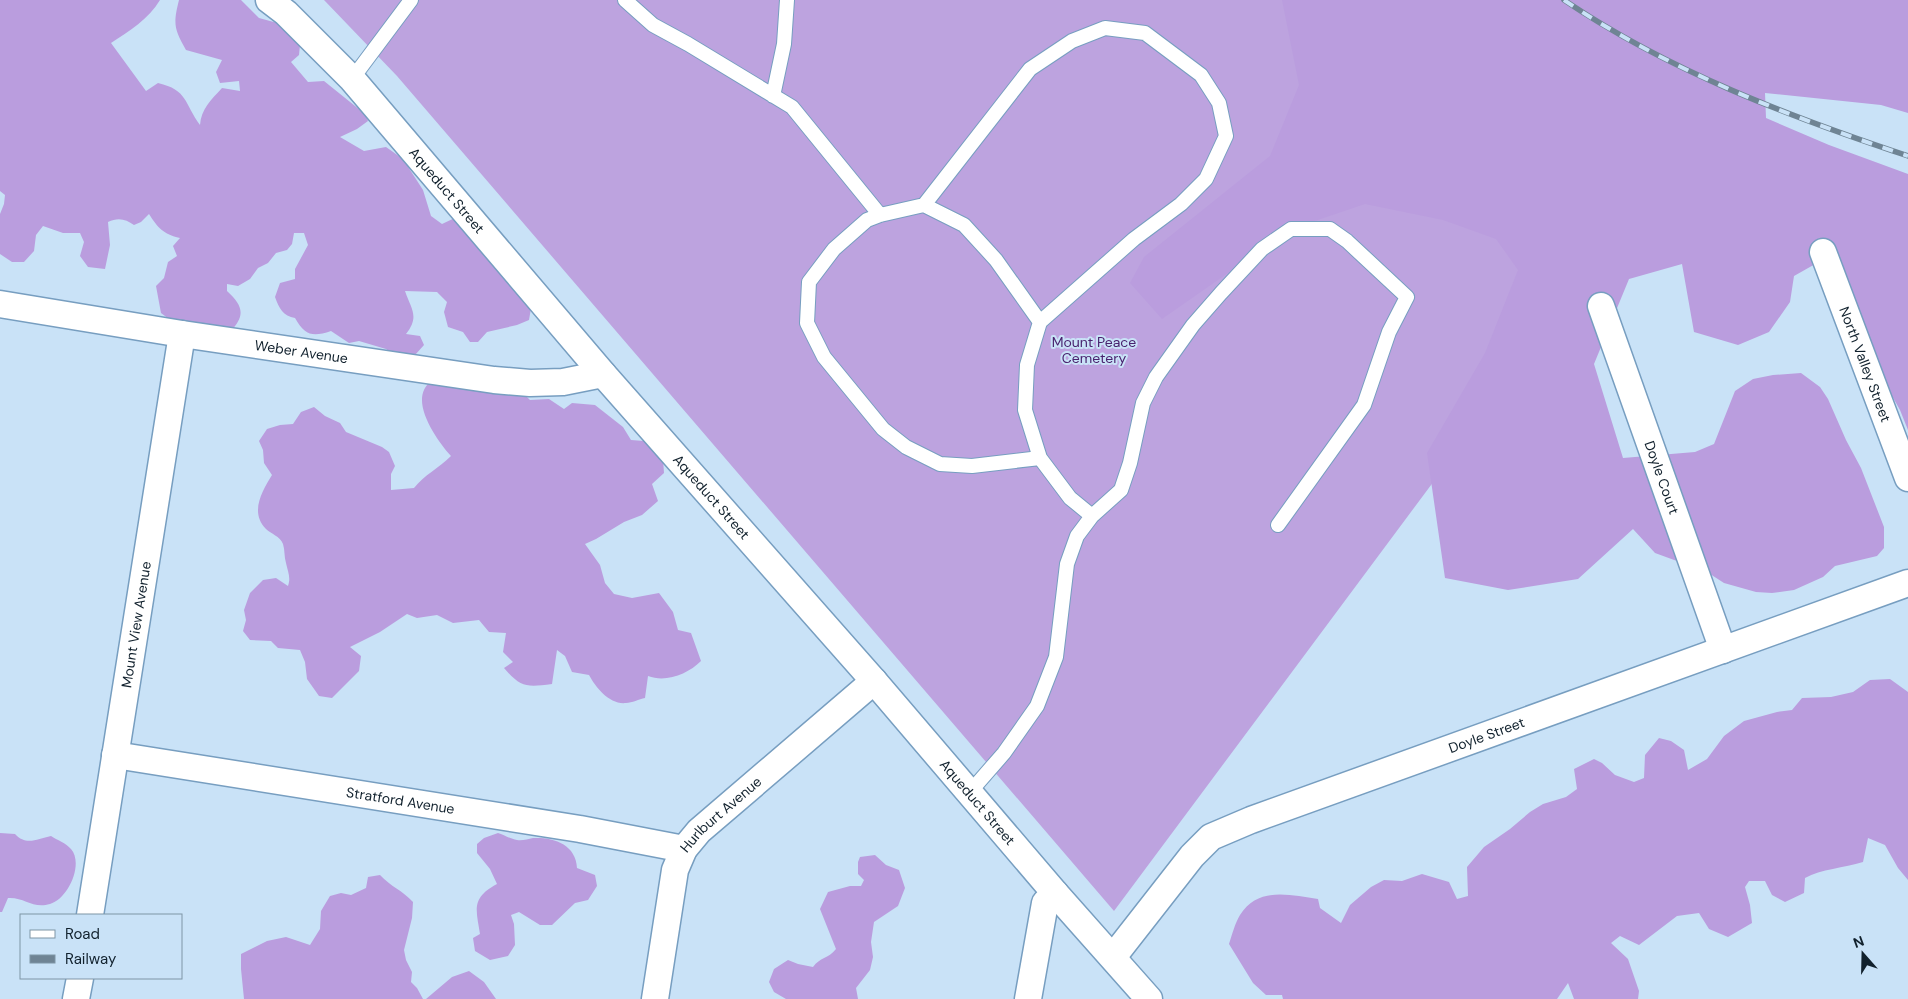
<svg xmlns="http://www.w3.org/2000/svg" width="1908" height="999" viewBox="0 0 1908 999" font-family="'DM Sans',sans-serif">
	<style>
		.green { fill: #bda3df }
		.forest { fill: #ba9dde }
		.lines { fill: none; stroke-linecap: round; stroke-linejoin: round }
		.lane-casing { stroke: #779ec0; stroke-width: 16 }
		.street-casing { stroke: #779ec0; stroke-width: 29 }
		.lane { stroke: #fff; stroke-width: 14 }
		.street { stroke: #fff; stroke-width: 26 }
		.rail-casing { stroke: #6f8494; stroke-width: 5.5 }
		.rail { stroke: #c9e2f7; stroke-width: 4; stroke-dasharray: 11; stroke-linecap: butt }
		.labels { text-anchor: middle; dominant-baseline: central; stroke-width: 4; stroke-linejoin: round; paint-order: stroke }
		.street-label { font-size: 14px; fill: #11212d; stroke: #c9e2f7 }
		.park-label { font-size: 14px; fill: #49226e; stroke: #c9e2f7 }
	</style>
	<rect width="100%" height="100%" fill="#c9e2f7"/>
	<!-- green -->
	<path class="green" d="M324,0H1394L1629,219L1114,911L397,76Z"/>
	<!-- forest -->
	<path class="forest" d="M0,0H160C149,19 129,31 111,43L146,91L158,83C188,90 184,103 200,125C201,109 211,100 222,88L240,91L239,81L220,83L216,72L222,60L186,50C174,29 173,24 179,0H241L259,18L281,24L300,45L299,55L291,62L308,82L324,81L365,114L368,121L357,129L340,137L364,151L386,147L403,159L423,190L431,216L442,224L459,216L520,254L535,285L529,320L517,325L487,332L478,342H470L463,332L448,327L444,312L447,302L437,292L405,291C411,309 420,316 406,334L420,336L424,345L415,355L398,358L386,349L359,341L349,343L331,331C313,337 305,336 295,318C283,316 279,308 275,297L280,283L295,279V269L308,245L304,233H294L292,244L287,250L276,253L268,263L258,268L250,279L238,286L227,284V291C243,306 246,315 230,332L190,328L179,319H169L161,313L156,286L164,278L168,262L177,256L173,246L180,238C163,234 158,228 149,214L141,222L134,225C126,219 118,217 108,222L110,245L105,269L88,267L80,256L84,242L80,233H63L43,226L36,235L34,251L24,262H12L0,254V214L4,204L5,195L0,191Z
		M1282,0H1908V113L1881,105L1765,93L1766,118L1829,145L1908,174V430L1900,410L1817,263L1794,276L1790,302L1769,332L1738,345L1694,332L1682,264L1629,279L1594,364L1623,458L1695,452L1714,444L1735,391L1753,379L1773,375L1801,373L1820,387L1828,399L1846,440L1861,468L1884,527V548L1877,556L1835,566L1823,577L1794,590L1772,593L1756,592L1724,583L1707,572L1655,553L1633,529L1578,579L1508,590L1445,578L1427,453L1485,353L1518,270L1496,239L1443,220L1365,204L1291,229L1162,319L1130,283L1144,257L1270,156L1299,85Z
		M435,378L520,390L530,400L549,399L564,409L572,403L595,405L623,427L631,440L644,441L663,459L664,473L652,484L658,501L642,515L624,522L596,539L585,544L600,565L605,583L614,594L632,598L659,593L673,612L678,630L691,633L701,661C688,674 666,683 648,676L645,698C639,699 632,703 626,703C610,705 596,688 589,675L572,672L565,656L557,650L552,684C527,687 521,688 504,668L513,662L503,652L506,633L489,632L479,620L453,623L437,615L417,618L407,614L380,632L350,647L361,656L359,671L332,698L319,696L307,679L305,662L300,650L278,648L271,641L250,640L243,631L246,620L244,610L250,593L263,580L276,578L288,586C291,578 288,572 286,563C284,557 285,550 283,544C280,536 271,534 266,529C249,512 263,490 272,475L264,463L263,450L259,441L267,429L280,425L293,424L301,412L314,407L325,416L340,423L346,432L382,447L389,452L395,466L391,474V490L414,488C424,475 439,468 451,456C438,442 415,409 424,390C426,385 431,381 435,378Z
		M1890,679L1908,692V880L1898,868L1885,845L1868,838L1863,862C1844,868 1821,869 1805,878L1804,893L1785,902L1772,895L1765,881H1749L1745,887L1750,905L1752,923L1728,937L1709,929L1699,913L1677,916L1639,945L1620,936L1611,943L1628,959L1639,991L1638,999H1574L1568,983L1557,999H1283L1282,995H1266L1253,983L1229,944C1232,935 1235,923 1240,915C1258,886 1290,895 1318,899L1320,908L1341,923L1350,905L1371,887L1384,880L1402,881L1422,874L1449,882L1457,899L1468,896L1467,867L1484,847L1510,829L1530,812L1543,804L1566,797L1577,789L1574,769L1594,759L1602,763L1615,775L1634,782L1644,778L1645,755L1659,738L1671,741L1684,750L1688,770L1707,759L1724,736L1744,721L1777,712L1792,710L1802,698L1831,697L1853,692L1870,680Z
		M0,833L15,834C26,846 37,839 51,836C57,840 66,843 71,849C84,864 68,899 50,904C32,909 25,897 8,898L2,912H0Z
		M498,833C504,835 511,839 517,840C522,841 528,839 533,838C553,837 576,844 577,868L595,875L597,886L588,900L575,903L552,925H540L519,912L511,915L514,924L515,945L508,956L490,960L475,951L473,938L480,934C476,909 471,898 497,884L490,869L477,853V844L484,838Z
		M875,855L886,865L899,870L905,888L898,906L874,922L871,942L873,957L870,970L856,988L858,999H786L774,992L769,982L774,969L788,960L798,964L813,967C820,957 828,959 836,949L820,909L828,892L850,886H861L864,880L858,874V862L860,857Z
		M380,875C391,887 402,890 413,902L412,918L404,950L406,960L412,972L411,982L417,988L423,999H244L241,969V954L267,941L286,937L310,945L320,929L321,911L330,896L341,893L351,895L366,888L368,877Z
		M469,971L484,982L496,999H426L452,977Z"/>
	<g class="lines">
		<!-- lane casing -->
		<g class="lane-casing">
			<path id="lane" d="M625,0L653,25L688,44L792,107L880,215
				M352,79L411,0
				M773,96L784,44L787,0
				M924,205L880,215L867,220L834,249L809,282L807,323L824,357L883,429L906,447L940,464L972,466L1040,458
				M1040,322L996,260L964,225L924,205L1030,69L1072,41L1105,28L1145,33L1201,75L1219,103L1226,136L1206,179L1181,204L1134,239L1040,322L1027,365L1025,410L1040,458L1070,498L1092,516
				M970,792L1004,753L1037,706L1056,657L1067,564L1077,536L1092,516L1121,490L1130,463L1143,403L1156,377L1193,325L1221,293L1262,249L1291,229H1330L1347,241L1407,297L1389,332L1364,405L1278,525"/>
		</g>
		<!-- street casing -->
		<g class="street-casing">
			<g id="street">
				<path id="s1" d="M269,0L286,13L352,79L603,374L874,681L1055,893L1149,999"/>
				<path id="s2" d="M1823,252L1908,478"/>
				<path id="s3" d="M0,304L182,334L494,380L530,383L563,382L603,374"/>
				<path id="s4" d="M1601,306L1723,650"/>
				<path id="s5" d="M115,755L580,829L684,849"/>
				<path id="s6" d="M90,915L182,334"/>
				<path id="s7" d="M1113,957L1192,856L1211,837L1251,820L1908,583"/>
				<path d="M76,999L80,978"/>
				<path id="s8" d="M655,999L675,870L684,849L699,831L874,681"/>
				<path d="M1028,999L1045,903L1055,893"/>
			</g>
		</g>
		<!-- lane -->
		<use href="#lane" class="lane"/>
		<!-- street -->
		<use href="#street" class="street"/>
		<!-- rail casing -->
		<g class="rail-casing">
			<path id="rail" d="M1564,0C1669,71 1788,116 1908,156"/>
		</g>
		<!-- rail -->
		<use href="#rail" class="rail"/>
	</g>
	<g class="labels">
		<!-- street labels -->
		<g class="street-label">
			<text stroke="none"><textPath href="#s1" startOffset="261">Aqueduct Street</textPath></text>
			<text stroke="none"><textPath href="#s3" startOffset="305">Weber Avenue</textPath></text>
			<text stroke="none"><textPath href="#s2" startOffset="120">North Valley Street</textPath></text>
			<text stroke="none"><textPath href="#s4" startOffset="182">Doyle Court</textPath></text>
			<text stroke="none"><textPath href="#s1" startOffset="666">Aqueduct Street</textPath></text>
			<text stroke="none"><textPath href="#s6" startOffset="294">Mount View Avenue</textPath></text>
			<text stroke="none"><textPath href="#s7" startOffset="449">Doyle Street</textPath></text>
			<text stroke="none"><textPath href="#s5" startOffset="289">Stratford Avenue</textPath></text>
			<text stroke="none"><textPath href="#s1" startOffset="1071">Aqueduct Street</textPath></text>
			<text stroke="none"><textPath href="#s8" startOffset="204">Hurlburt Avenue</textPath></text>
		</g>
		<!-- park labels -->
		<g class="park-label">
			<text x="1094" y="342">Mount Peace<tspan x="1094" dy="16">Cemetery</tspan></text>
		</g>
	</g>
	<!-- legend -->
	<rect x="20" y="914" width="162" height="65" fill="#c9e2f7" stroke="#7f95a6"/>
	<rect x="30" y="930" width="25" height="8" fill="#ffffff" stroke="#7f95a6"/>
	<text x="65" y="939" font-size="15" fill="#11212d">Road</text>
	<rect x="30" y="955" width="25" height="8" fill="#6f8494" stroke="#7f95a6"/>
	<text x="65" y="964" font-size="15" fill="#11212d">Railway</text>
	<!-- north arrow -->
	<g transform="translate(1863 954) rotate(340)" stroke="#c9e2f7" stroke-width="4" paint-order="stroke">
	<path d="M0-4L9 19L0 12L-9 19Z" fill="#11212d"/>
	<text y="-8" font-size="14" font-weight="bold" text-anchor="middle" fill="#11212d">N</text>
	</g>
</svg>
